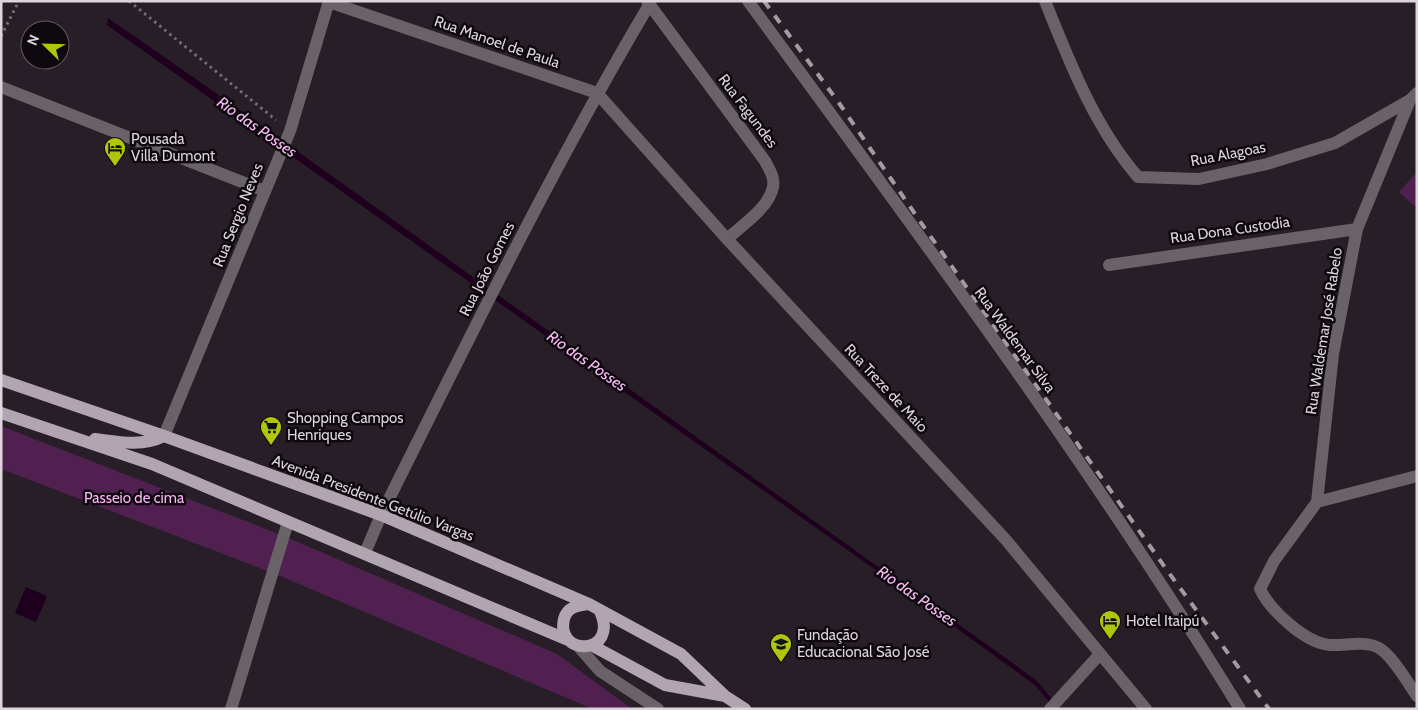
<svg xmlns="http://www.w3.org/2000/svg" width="1418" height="710" viewBox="0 0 1418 710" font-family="Cabin,sans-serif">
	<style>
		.green { fill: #502150 }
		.water { fill: #1e001e }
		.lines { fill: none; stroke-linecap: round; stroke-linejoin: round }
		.path { stroke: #766c75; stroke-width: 3; stroke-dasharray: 2.5 4; stroke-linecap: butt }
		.minor { stroke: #696368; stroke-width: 12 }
		.major { stroke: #b1a5b0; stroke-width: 12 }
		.rail { stroke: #a39aa2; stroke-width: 4; stroke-dasharray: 9 9; stroke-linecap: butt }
		.labels { text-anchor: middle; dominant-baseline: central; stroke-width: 5; stroke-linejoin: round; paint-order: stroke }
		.street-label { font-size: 15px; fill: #ddd5dc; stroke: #0e090e }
		.poi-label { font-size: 15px; fill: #ddd5dc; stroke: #0e090e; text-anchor: start }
		.park-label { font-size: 15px; fill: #feb2fa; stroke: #0e090e }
		.water-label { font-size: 16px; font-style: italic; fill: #f4bbf1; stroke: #0e090e }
	</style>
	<rect width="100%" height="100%" fill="#281e28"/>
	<!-- green -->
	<path class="green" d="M1417,172V208L1399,192Z
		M1,426L284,536L557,654L632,709H593L273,573L1,469Z"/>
	<!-- water -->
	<path class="water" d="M108,18L213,91L1014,664L1037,681L1060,709H1055L1035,685L915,598L107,25Z
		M26,587L47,596L36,622L15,613Z"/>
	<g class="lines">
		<!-- path -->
		<path class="path" d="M129,1L276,120
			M1,36L19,1"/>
		<!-- minor -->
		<path class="minor" d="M647,1L765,161C769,169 775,177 773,187C769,208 742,225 727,239
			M748,1C918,233 1090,464 1240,709
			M1045,1C1070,63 1094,126 1138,177L1199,179L1267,164L1335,143L1410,100L1417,93
			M329,2L597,93L727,239L1006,540L1146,709
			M1,87L265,191
			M1410,100L1357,229L1333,354L1317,502L1274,561L1260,589C1270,610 1305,643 1330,645C1345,646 1364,640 1379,648C1392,655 1408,683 1417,696
			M1109,265L1357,229
			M164,436L290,131L329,1
			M1317,502L1417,476
			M365,553L381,515C467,343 551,170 649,5
			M579,647L600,671L658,709
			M231,709L288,522
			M1050,709L1100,654"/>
		<!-- major -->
		<path class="major" d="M1,380L164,436L381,515L589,604L681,654L725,696L745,709
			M1,413L152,464L568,640
			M95,439C119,442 141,447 164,436
			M589,604C578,605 567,607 564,619C555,657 620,656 600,611
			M593,646L665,685L725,696"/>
		<!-- rail -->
		<path class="rail" d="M764,1L839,103L926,230L1169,573L1269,709"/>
	</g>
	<!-- icons -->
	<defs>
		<g id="hotel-pin" transform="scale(1.125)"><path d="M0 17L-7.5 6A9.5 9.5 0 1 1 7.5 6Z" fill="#aec60c" stroke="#0e090e"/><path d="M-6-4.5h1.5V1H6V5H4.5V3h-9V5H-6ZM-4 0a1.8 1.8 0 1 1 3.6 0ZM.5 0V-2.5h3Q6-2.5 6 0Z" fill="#111"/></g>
		<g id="supermarket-pin" transform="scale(1.125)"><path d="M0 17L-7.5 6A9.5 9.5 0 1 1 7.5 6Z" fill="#aec60c" stroke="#0e090e"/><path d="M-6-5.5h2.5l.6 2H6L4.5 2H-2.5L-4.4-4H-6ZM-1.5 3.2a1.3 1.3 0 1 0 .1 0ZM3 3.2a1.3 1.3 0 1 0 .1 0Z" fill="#111"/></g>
		<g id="university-pin" transform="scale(1.125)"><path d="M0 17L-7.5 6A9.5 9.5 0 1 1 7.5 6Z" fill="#aec60c" stroke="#0e090e"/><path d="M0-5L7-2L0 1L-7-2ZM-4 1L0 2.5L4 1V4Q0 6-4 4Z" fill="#111"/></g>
	</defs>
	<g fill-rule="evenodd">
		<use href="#hotel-pin" x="115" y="148"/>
		<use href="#supermarket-pin" x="271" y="427"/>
		<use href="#hotel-pin" x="1110" y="621"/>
		<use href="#university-pin" x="781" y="644"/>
	</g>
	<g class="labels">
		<!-- street labels -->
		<g class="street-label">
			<text transform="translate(497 42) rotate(19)">Rua Manoel de Paula</text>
			<text transform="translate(748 111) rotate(53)">Rua Fagundes</text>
			<text transform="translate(1228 154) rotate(-11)">Rua Alagoas</text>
			<text transform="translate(238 215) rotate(-68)">Rua Sergio Neves</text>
			<text transform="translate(1230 230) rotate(-8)">Rua Dona Custodia</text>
			<text transform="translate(487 269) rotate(-63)">Rua João Gomes</text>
			<text transform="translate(1324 331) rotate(-81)">Rua Waldemar José Rabelo</text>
			<text transform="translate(1015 340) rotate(54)">Rua Waldemar Silva</text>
			<text transform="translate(886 388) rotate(47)">Rua Treze de Maio</text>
			<text transform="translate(373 498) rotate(21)">Avenida Presidente Getúlio Vargas</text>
		</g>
		<!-- poi labels -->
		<g class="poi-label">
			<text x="131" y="139">Pousada<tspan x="131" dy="17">Villa Dumont</tspan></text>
			<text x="287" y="418">Shopping Campos<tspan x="287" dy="17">Henriques</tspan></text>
			<text x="1126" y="621">Hotel Itaipú</text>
			<text x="797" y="635">Fundação<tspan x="797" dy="17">Educacional São José</tspan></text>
		</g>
		<!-- park labels -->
		<g class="park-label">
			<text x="134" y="498">Passeio de cima</text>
		</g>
		<!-- water labels -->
		<g class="water-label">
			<text transform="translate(257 127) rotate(35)">Rio das Posses</text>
			<text transform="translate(587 361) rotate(35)">Rio das Posses</text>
			<text transform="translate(917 596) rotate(35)">Rio das Posses</text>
		</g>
	</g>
	<!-- border -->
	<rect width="1418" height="710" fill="none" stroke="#ddd5dc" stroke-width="5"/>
	<!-- north arrow -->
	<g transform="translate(45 45) rotate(293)"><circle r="24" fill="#0e090e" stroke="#615b60"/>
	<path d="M0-4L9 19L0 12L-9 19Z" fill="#aec60c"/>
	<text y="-8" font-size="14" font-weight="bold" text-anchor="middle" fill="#ddd5dc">N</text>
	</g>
</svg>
